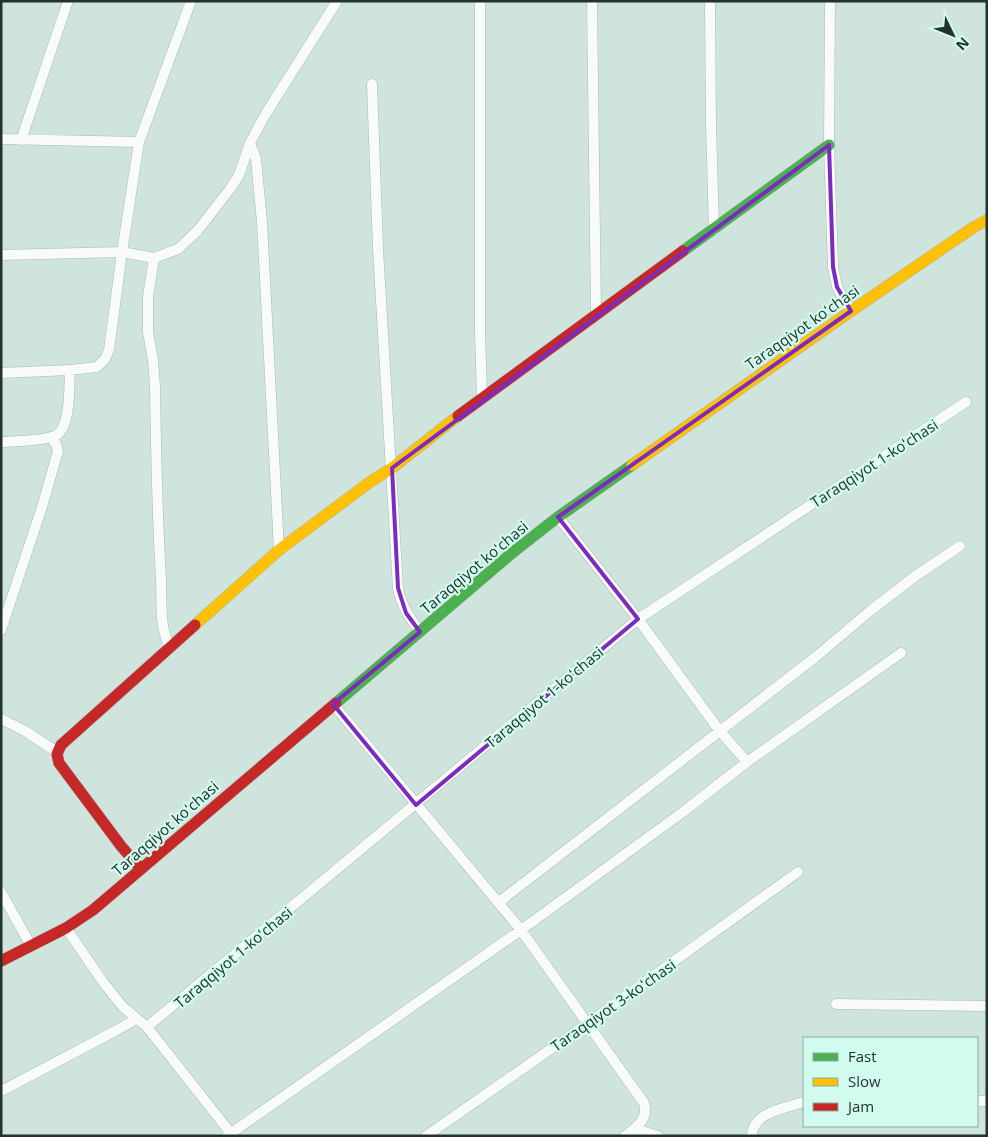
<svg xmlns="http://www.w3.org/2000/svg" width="988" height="1137" viewBox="0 0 988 1137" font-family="'Open Sans',sans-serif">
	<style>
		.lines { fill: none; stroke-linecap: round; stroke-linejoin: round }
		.street-casing { stroke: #a9bab4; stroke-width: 11 }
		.fast-casing { stroke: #a9bab4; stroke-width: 12 }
		.slow-casing { stroke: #a9bab4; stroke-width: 12 }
		.jam-casing { stroke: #a9bab4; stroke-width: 12 }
		.street { stroke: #f8fbfa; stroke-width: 10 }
		.fast { stroke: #4caf50; stroke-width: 11 }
		.slow { stroke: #ffc107; stroke-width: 11 }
		.jam { stroke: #c62828; stroke-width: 11 }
		.marked { fill: none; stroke: #7b2cbf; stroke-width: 4; stroke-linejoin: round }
		.labels { text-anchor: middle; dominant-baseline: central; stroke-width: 4.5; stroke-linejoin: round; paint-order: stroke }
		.street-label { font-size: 15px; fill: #22322d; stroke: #d1fbee }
	</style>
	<rect width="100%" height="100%" fill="#cee4dc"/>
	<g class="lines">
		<!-- street casing -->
		<g class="street-casing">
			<path id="street" d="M480,1V331L482,398
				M592,1L596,314
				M710,1L711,124L714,230
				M830,1L829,145L833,267L837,287L851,311
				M372,84L378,249L398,588C401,606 410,618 420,632
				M1,139L139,142
				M21,140L68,1
				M250,143L256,159L262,222L279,550
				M1,255L122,252L154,258L178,249L198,230L230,189L239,175L250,143L265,115L337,1
				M154,258L148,297V332L153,360L155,387C156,451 157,515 161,579C162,601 159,627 170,647
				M1,373L70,370L97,367L105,359L109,350L122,252L139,142L191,1
				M1,442C15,441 44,441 55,436C71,429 69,386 70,370
				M558,517L638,619L719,730L747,762
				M1,630L42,507L58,451L56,444L51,437
				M333,704L521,930L644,1103C649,1119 637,1127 625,1136
				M1,719L25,731L57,752
				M1,892L31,946
				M499,902L818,655L870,611L914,577L960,546
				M66,928L103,982L123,1007L147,1027L233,1136
				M836,1004L987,1006
				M147,1027L638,619L966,402
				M1,1091L117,1030L136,1019
				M977,1101H987
				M635,1129L658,1136
				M227,1136L521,930L683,812L747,762L901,653
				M426,1136L588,1023L798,872
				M752,1136C752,1112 786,1108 804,1102"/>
		</g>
		<!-- fast casing -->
		<g class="fast-casing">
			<path id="fast" d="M683,251L829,145
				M336,703L512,553L558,517L632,465"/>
		</g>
		<!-- slow casing -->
		<g class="slow-casing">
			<path id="slow" d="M632,465L851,311L974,227L987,220
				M195,625L279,550L370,482L392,468L458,416"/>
		</g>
		<!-- jam casing -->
		<g class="jam-casing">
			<path id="jam" d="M458,416L683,251
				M140,868L121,846L59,763L57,754L61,745L195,625
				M1,961L66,928L93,910L336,703"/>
		</g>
		<!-- street -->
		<use href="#street" class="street"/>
		<!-- fast -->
		<use href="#fast" class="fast"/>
		<!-- slow -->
		<use href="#slow" class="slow"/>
		<!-- jam -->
		<use href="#jam" class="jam"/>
	</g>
	<!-- marked area -->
	<path class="marked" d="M829,145L833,267L837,287L851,311L558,517L638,619L416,805L333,704L420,632L406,613L398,588L392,468Z"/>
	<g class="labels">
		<!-- street labels -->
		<g class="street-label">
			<text transform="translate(802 327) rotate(-35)">Taraqqiyot koʻchasi</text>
			<text transform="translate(874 463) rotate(-33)">Taraqqiyot 1-koʻchasi</text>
			<text transform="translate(474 567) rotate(-40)">Taraqqiyot koʻchasi</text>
			<text transform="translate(544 697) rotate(-40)">Taraqqiyot 1-koʻchasi</text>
			<text transform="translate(165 828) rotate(-41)">Taraqqiyot koʻchasi</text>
			<text transform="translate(233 957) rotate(-40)">Taraqqiyot 1-koʻchasi</text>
			<text transform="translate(613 1005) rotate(-35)">Taraqqiyot 3-koʻchasi</text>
		</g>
	</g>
	<!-- border -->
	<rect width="988" height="1137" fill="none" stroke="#22322d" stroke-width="5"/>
	<!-- legend -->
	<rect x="803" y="1037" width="175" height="90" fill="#d1fbee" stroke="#8baba1"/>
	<rect x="813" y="1053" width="25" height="8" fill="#4caf50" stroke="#8baba1"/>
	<text x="848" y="1062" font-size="15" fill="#22322d">Fast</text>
	<rect x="813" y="1078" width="25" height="8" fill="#ffc107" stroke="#8baba1"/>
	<text x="848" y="1087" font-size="15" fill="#22322d">Slow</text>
	<rect x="813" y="1103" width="25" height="8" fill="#c62828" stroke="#8baba1"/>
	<text x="848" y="1112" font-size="15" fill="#22322d">Jam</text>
	<!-- north arrow -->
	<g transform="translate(953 35) rotate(133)" stroke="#d1fbee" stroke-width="4" paint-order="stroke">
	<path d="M0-4L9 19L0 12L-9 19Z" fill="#22322d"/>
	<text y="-8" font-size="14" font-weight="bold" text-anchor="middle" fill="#22322d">N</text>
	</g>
</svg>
